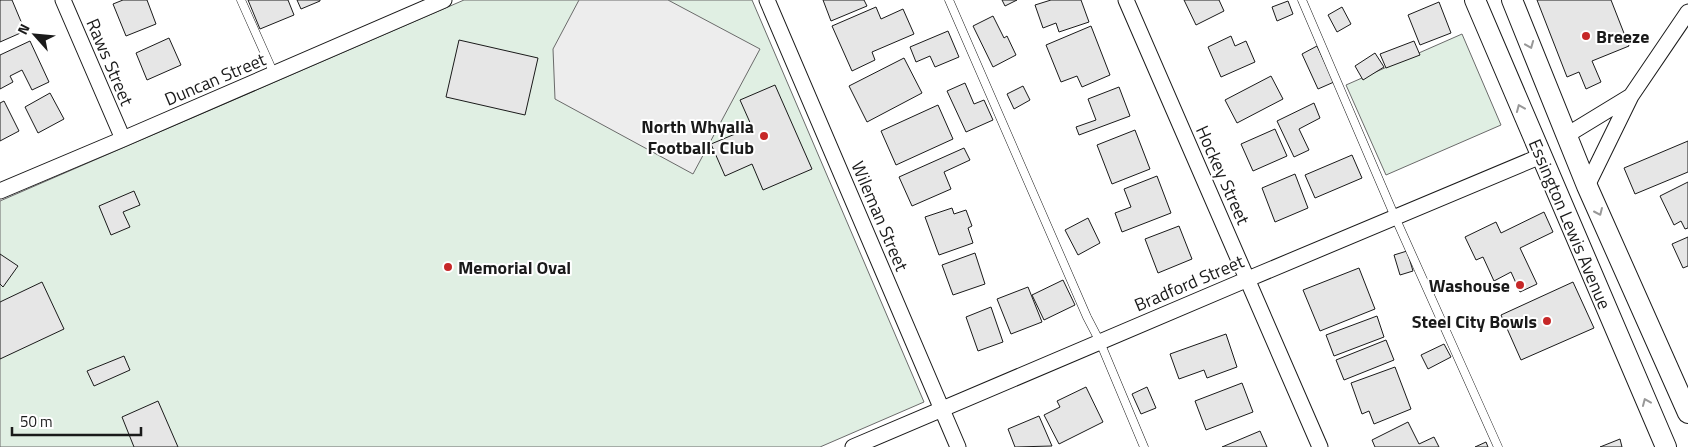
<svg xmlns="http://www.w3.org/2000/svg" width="1688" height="447" viewBox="0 0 1688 447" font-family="'Titillium Web',sans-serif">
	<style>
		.green { fill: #e0efe3; stroke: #6a6a6a }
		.parking { fill: #ededed; stroke: #6a6a6a }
		.building { fill: #e6e6e6; stroke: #1a1a1a }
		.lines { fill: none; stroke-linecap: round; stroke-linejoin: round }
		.service-casing { stroke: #1a1a1a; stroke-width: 9 }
		.minor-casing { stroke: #1a1a1a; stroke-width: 17 }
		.tertiary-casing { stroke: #1a1a1a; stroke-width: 22 }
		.service { stroke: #fff; stroke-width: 8 }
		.minor { stroke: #fff; stroke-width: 15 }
		.tertiary { stroke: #fff; stroke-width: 20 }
		.oneway { stroke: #989898 }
		.poi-dot { fill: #c62828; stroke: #fff; stroke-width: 2 }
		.labels { text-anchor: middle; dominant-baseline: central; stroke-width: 4; stroke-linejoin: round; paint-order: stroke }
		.poi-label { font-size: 18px; font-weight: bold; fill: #1a1a1a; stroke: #fff; text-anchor: end }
		.street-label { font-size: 18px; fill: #1a1a1a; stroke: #fff }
	</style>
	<rect width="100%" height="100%" fill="#fff"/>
	<!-- green -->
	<path class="green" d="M464,0H752L924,402L820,447H0V201Z
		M1462,34L1501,125L1386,175L1346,85Z"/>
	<!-- parking -->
	<path class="parking" d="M579,0H668L760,49L693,174L555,99L553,49Z"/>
	<!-- building -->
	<path class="building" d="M0,0H12L25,31L0,42Z
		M123,0H147L156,24L126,36L113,4Z
		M248,0H288L294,15L260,29Z
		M297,0H320V1L301,9Z
		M823,0H864L867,6L831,21Z
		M1002,0H1017L1005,6Z
		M1051,0H1081L1089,22L1059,32L1056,23L1043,28L1035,5Z
		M1184,0H1219L1224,11L1196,25Z
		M1537,0H1611L1629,46L1592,61L1601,82L1586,89L1579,72L1567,77Z
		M1288,1L1293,14L1277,21L1272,7Z
		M1439,2L1451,33L1420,45L1408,15Z
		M876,7L881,19L903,9L914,34L872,52L875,60L852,71L832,26Z
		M1342,7L1351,24L1337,32L1328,15Z
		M993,16L1004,38L1007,36L1016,55L993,67L973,26Z
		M1091,26L1110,75L1082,87L1077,76L1061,82L1046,45Z
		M948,31L959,57L935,67L930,56L916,62L910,47Z
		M1231,36L1235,46L1246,41L1255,62L1221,77L1208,47Z
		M169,38L181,65L147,80L136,53Z
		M459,40L538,58L525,115L446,97Z
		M30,41L49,82L32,90L22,70L10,76L13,82L0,89V55Z
		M1414,41L1420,55L1386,68L1380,54Z
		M1317,46L1334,82L1318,89L1302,54Z
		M1375,53L1384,67L1363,80L1355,66Z
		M904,58L922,93L867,122L849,86Z
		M1271,76L1283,99L1237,123L1225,100Z
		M965,83L974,104L984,100L993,120L966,132L947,91Z
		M775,85L812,169L763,190L752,164L725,176L711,144L752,127L740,100Z
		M1023,86L1030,100L1014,109L1007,94Z
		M1119,87L1130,116L1079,135L1076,127L1096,120L1088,99Z
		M50,93L64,119L38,133L25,107Z
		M4,101L19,131L0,141V103Z
		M1314,103L1320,118L1299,129L1309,150L1294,157L1277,121Z
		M938,105L953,139L896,165L881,131Z
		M1275,129L1287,156L1253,171L1241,144Z
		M1135,130L1150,169L1112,184L1097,145Z
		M1688,141V172L1635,194L1624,168Z
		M964,148L970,160L944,172L951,189L912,206L899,177Z
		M1352,155L1362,178L1315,198L1305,175Z
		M1295,174L1308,208L1275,222L1262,188Z
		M1157,176L1171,213L1122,232L1115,213L1131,207L1124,189Z
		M1688,182V228L1685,229L1681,221L1674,225L1660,196Z
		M134,191L140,205L123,212L130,227L111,235L99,206Z
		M952,208L954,214L966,210L972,226L968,228L973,243L939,255L925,217Z
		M1544,212L1553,232L1520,248L1537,284L1520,292L1511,272L1494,281L1483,257L1476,260L1465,237L1496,222L1501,233Z
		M1088,218L1100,243L1078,255L1065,230Z
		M1179,226L1192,259L1158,273L1145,239Z
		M1688,237V266L1683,268L1672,244Z
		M1407,251L1413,271L1400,275L1394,255Z
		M975,253L985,284L953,295L942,265Z
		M0,254L18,266L3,287L0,284Z
		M1359,268L1375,309L1320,331L1303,290Z
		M1063,280L1075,305L1044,320L1032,295Z
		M42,282L64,329L0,359V302Z
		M1573,282L1594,328L1521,360L1501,315Z
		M1028,287L1042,322L1011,334L997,299Z
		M991,307L1003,342L978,351L966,317Z
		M1377,316L1384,337L1334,356L1326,335Z
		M1226,334L1237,367L1207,378L1204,370L1179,379L1170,354Z
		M1386,340L1394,360L1344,380L1336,360Z
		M1444,344L1451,357L1428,369L1421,355Z
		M124,356L130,370L94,386L87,371Z
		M1395,367L1411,409L1374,424L1369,411L1362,414L1351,383Z
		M1242,383L1253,412L1206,430L1195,401Z
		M1086,387L1103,422L1059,444L1044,415L1060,407L1057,401Z
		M1147,387L1156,408L1141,414L1132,394Z
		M158,401L178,447H134L122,417Z
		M1039,416L1052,446L1015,447L1008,429Z
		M1408,422L1419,444L1434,437L1439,447H1375L1372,440Z
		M1260,431L1267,447H1222Z
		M1620,439L1622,447H1600Z
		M1486,442L1488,447H1475Z"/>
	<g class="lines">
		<!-- service casing -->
		<g class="service-casing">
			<path id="service" d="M241,0L274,74
				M949,0L1087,317L1100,342L1144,447
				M1302,0L1395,217L1498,447"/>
		</g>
		<!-- minor casing -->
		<g class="minor-casing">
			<path id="minor" d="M63,0L123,139
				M767,0L958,447
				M1126,0L1320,447
				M1567,135L1631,96
				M1587,186L1631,96L1688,12
				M0,191L123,139L444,0
				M853,447L1248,279L1541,156"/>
		</g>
		<!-- tertiary casing -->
		<g class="tertiary-casing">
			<path id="tertiary" d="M1475,0L1666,447
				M1512,0L1587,186L1688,413"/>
		</g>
		<!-- service -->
		<use href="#service" class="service"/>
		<!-- minor -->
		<use href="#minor" class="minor"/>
		<!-- tertiary -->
		<use href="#tertiary" class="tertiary"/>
	</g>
	<!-- one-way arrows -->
	<defs><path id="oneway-chevron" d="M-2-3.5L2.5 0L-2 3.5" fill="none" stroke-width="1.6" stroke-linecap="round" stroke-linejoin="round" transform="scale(1.25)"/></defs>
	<g class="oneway">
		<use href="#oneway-chevron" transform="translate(1530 45) rotate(68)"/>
		<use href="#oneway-chevron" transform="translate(1520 108) rotate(-113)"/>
		<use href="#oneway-chevron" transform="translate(1599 212) rotate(66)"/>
		<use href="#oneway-chevron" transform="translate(1646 402) rotate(-113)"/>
	</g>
	<!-- markers -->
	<g class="poi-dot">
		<circle cx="1586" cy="36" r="5"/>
		<circle cx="764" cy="136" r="5"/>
		<circle cx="448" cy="267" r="5"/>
		<circle cx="1520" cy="285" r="5"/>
		<circle cx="1547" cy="321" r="5"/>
	</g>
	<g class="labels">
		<!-- poi labels -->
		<g class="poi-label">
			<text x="1596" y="36" text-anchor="start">Breeze</text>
			<text x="754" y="126">North Whyalla<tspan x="754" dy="21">Football. Club</tspan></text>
			<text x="458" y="267" text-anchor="start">Memorial Oval</text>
			<text x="1510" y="285">Washouse</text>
			<text x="1537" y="321">Steel City Bowls</text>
		</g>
		<!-- street labels -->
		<g class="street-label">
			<text transform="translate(110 62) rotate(67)">Raws Street</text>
			<text transform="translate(215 79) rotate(-23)">Duncan Street</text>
			<text transform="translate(1223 175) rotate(66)">Hockey Street</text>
			<text transform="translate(880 216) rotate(67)">Wileman Street</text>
			<text transform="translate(1570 224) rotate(67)">Essington Lewis Avenue</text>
			<text transform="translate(1189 283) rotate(-23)">Bradford Street</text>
		</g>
	</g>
	<!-- north arrow -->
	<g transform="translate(35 35) rotate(297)" stroke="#ffffff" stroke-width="4" paint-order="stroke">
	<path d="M0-4L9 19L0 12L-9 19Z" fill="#1a1a1a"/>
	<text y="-8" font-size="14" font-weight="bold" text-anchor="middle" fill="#1a1a1a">N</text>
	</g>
	<!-- scale -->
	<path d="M12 427v8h129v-8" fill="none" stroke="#1a1a1a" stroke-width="2.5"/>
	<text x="20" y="427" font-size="15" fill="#1a1a1a" stroke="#ffffff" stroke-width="4" paint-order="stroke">50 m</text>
</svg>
